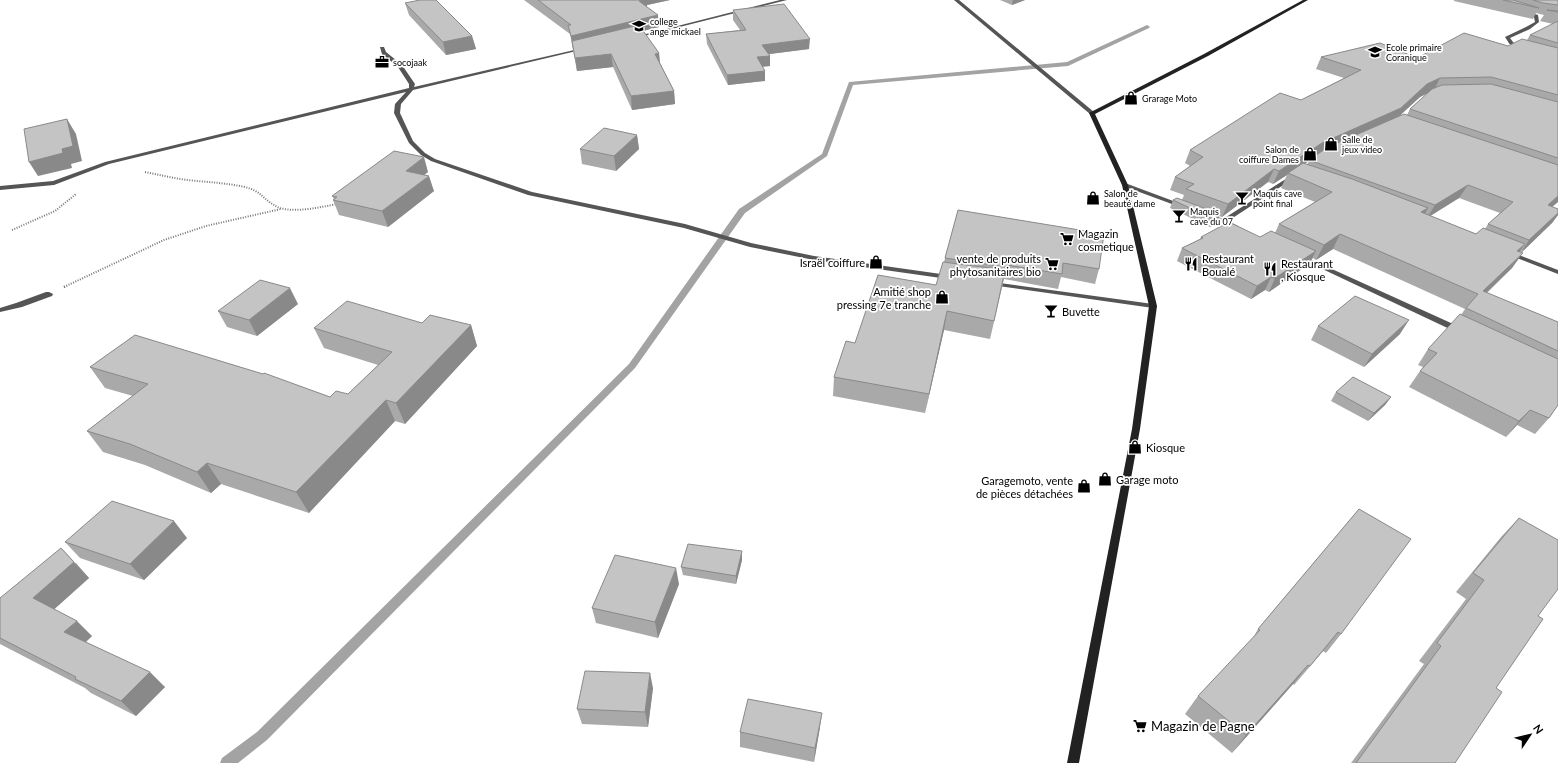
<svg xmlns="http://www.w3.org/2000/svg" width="1558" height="763" viewBox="0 0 1558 763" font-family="Lato,sans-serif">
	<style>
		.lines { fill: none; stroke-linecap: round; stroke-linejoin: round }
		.stream { fill: #a3a3a3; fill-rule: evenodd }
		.path-far1 { stroke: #777; stroke-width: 2; stroke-dasharray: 1 1.5; stroke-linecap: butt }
		.path { stroke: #777; stroke-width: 2.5; stroke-dasharray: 1 2; stroke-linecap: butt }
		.minor { fill: #555; fill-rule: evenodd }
		.secondary { fill: #222; fill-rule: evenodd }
		.wall { fill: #a9a9a9; fill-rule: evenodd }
		.shaded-wall { fill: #898989 }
		.building { fill: #c4c4c4; stroke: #898989 }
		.labels { text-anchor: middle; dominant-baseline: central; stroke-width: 3.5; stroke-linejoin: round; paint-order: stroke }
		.far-poi-label { font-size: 9px; fill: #000; stroke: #fff; text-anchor: start }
		.poi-label { font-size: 11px; fill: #000; stroke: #fff; text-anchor: start }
		.near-poi-label { font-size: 13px; fill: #000; stroke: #fff; text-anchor: start }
	</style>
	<rect width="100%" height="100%" fill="#fff"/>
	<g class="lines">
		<!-- stream -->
		<path class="stream" d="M1147,25L1150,27L1149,28L1068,66L853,85L827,156L745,213L635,368L267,740L238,763H220L222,758L257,732L629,364L739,209L822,154L849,82L1067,62Z"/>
		<!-- path-far1 -->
		<path class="path-far1" d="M145,172C159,175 173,178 187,180C207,182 226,183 245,187C261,191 262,198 274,205C288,215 321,207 337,204
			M12,230L55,211L76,194
			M64,287L164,240L206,226L281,209"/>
		<!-- path -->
		<path class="path" d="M64,287L67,286"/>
		<!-- minor -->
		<path class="minor" d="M780,0H787L636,38L634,37Z
			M954,0H959L1094,112V114H1090Z
			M1525,11L1538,15L1539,22L1530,29L1510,38L1516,46L1523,48V50C1513,50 1510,45 1505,37L1526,27L1535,22L1534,17L1523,13V12Z
			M380,47H384L386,52L402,65L415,84L414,87L583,48L585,49L413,90L401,104L400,113L413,141L425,153L435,159L532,192L685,224L751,243L814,256L948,275L951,277L948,279L814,260L750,247L684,228L528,195L431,161L421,155L409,143L394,113L395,104L406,92L109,164L54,185L0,190V186L53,181L105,162L409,88V84L398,67L382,54Z
			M1292,175L1295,177L1294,178L1228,221L1238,226V228H1234L1205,215L1208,213L1223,219Z
			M1125,183L1184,205L1185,206L1184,207H1180L1123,186L1122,185Z
			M1511,252L1558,270V274L1509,255L1508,254Z
			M1301,255L1462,328L1463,330L1462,332H1456L1299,258V256Z
			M993,282L1153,304L1157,306L1153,308L991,285L989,284Z
			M46,292H49L53,294L52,296L22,307L0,312V308L16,303Z"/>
		<!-- secondary -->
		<path class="secondary" d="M1303,0H1308L1208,56L1095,114L1128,185L1157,306L1140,429L1079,763H1067L1132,429L1149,306L1122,185L1089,113L1204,54Z"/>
	</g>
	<!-- wall -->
	<path class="wall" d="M524,0H670L647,5V7L659,27L643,31L659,53L660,63L674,91L675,104L632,110L613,67L577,71L570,34Z
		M1000,0H1025L1012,5Z
		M1454,0H1558V202L1552,207L1558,209V215L1552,223L1521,252L1512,268L1487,293L1558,322V405L1549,418L1535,434L1517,425L1506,437L1409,387L1420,371L1423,367L1418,365L1428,349L1461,315L1465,309L1333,249L1316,260L1313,258L1309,264L1269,292L1265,290L1251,299L1177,261L1182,248L1200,239L1201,237H1260L1275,233L1279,224L1315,202L1281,188L1287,175L1273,184L1268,182L1222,217L1219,216L1217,222L1210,227L1170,208L1173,200H1182L1184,195L1170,190L1175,177L1190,166L1185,163L1190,150L1301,100L1344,78L1316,69L1321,57L1417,58L1508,46L1527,40L1530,35L1553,24L1540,21L1544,15L1536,13L1533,19L1454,1ZM1428,93L1410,109L1407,115L1399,116L1420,97ZM1309,161L1307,165L1304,164ZM1459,198L1500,213L1488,224L1485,229L1476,234L1430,216Z
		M405,3L472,36L476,49L446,55L409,15Z
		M733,10L809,49L769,54L770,56V66L762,67L765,81L728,85L707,44L706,34L740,30L733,20Z
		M637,135L639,149L616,171L582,164L580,149Z
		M428,172L424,175L434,191L388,227L339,215L333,200L334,199L332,196Z
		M958,210L1099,269L1095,284L1061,277L1058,289L1004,279L990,339L944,330L925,413L833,396L834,377L855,343L936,285L944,262Z
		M298,304L257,336L227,327L218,311Z
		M422,323L471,325L477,346L405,424L395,421L309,513L221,484L211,493L145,465L103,452L87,431L133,396L105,388L90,367L263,374L330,397L348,394L378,365L324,348L314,328Z
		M1318,326L1400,334L1364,367L1311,340Z
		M1336,392L1391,397L1385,405L1368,421L1331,401Z
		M1359,509L1341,634L1326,653L1323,651L1294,685L1293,684L1232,753L1185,714L1198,696L1253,638L1258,629Z
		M1519,518L1538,616L1496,688L1455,763H1351L1424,664L1419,661L1466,599L1456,592L1501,537Z
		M187,538L144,580L80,558L65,542Z
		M742,560L736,584L683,575L681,567Z
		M76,563L89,578L54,609L92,636L86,642L165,687L136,716L91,693L85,688L0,644V598Z
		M679,584L658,638L596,623L592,608Z
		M653,688L648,727L582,724L577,709Z
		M820,727L814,762L740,747V732Z"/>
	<!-- shaded-wall -->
	<path class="shaded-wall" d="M640,0H670L647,5V11L639,1Z
		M1013,0H1025L1012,5Z
		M658,15L659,27L573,48L572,41L573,48L571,36Z
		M472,36L476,49L446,55L443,42Z
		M810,39L809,49L762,55V45Z
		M659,53L660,66L655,54Z
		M611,54L613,67L577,71L575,58Z
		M770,56V66L757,67V57Z
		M765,71V81L728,85L727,75Z
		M1440,78L1434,90L1420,97L1394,121L1309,160V161L1289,174L1288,173L1287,175L1273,184L1279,171L1322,143L1427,84Z
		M674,91L675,104L632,110L631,96Z
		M67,119L76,134L82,161L71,164L72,168L38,176L29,162L62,149Z
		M637,135L639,149L616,171L614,156Z
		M424,157L428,172L410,186L406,171Z
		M1274,169L1268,182L1222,217L1228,204Z
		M429,176L434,191L388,227L382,211Z
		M1468,185L1459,198L1427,218L1435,205Z
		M1558,196V202L1538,218L1548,205Z
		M1428,208L1420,222L1421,212Z
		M1558,213V215L1552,223L1520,254L1529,240Z
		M1220,214L1217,222L1210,227L1213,219Z
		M1340,234L1333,249L1316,260L1324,245Z
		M1525,244L1514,259L1517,251Z
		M1316,251L1309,264L1269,292L1275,278Z
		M1523,253L1512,268L1472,306L1483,291Z
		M1271,277L1265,290L1251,299L1257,286Z
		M290,288L298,304L257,336L249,320Z
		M947,311L944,330L925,413L929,394Z
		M1409,320L1400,334L1364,367L1372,354Z
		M471,325L477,346L405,424L396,403Z
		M1391,397L1385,405L1368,421L1374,413Z
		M386,400L395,421L309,513L296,492Z
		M1530,410L1517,425L1506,437L1519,421Z
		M207,463L221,484L211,493L197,472Z
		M174,521L187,538L144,580L130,564Z
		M61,548L89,578L49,614L33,598Z
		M742,551V560L736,584V576Z
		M676,568L679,584L658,638L655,622Z
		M77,621L92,636L80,647L64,632Z
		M1338,632L1323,651L1294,685L1310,666Z
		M1308,665L1293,684L1232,753L1246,735Z
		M150,672L165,687L136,716L121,701Z
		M650,673L653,688L648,727L645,712Z
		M822,713L820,727L814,762L815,748Z"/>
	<!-- building -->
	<path class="building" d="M420,0H436L472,36L443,42L405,3Z
		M538,0H644L639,1L658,15L571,36L568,25H571Z
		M1503,0H1513L1539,8Z
		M1533,0H1558V5L1543,3Z
		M784,4L810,39L762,45L770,56L757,57L765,71L727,75L706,34L746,30L733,10Z
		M1547,10L1558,11V12Z
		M1558,21V43L1530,35Z
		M639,25L659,53L655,54L674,91L631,96L611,54L575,58L572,41Z
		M1464,33L1508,46L1522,39L1558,48V95L1491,77L1440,78L1427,84L1401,108L1322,143L1279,171L1274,169L1228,204L1186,189L1194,184L1175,177L1203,157L1190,150L1280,93L1301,100L1361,70L1321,57L1380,43L1417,58Z
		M1491,84L1558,102V158L1410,109L1432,89L1442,85Z
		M1404,114L1558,165V196L1548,205L1558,209V213L1529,240L1488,224L1513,202L1468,185L1435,205L1309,160L1328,147Z
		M67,119L73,146L62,149L63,153L29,162L24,129Z
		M604,128L637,135L614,156L580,149Z
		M394,151L424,157L406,171L429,176L382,211L333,200L337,197L332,196Z
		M1303,163L1352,179L1428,208L1421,212L1476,234L1483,228L1525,244L1517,251L1523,253L1483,291L1558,322V351L1466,308L1478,294L1340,234L1324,245L1279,224L1332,192L1288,173Z
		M1177,198L1220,214L1213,219L1173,200Z
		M958,210L1104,234L1099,269L1063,263L1062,274L1007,265L1006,267L945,258Z
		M1229,222L1260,237L1271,231L1316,251L1275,278L1271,277L1257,286L1182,248L1203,238L1201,237Z
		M943,262L1005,270L994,321L947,311L929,394L834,377L846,341L855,343L878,275L936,285Z
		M260,280L290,288L249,320L218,311Z
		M1355,296L1409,320L1372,354L1318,326Z
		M347,301L422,323L430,315L471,325L396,403L386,400L296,492L207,463L197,472L130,444L87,431L148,384L90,367L135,335L263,374L264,373L330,397L336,391L348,394L392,352L314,328Z
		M1460,314L1558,359V405L1549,418L1530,410L1519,421L1420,371L1437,353L1428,349Z
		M1353,377L1391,397L1374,413L1336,392Z
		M112,501L174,521L130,564L65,542Z
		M1359,509L1411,539L1341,634L1338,632L1310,666L1308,665L1246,735L1198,696L1260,630L1258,629Z
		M1519,518L1558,540V589L1538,616L1543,619L1496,688L1502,692L1455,763H1356L1441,646L1437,643L1484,580L1473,573Z
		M688,544L742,551L736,576L681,567Z
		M61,548L74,562L33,598L77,621L64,632L150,672L121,701L75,679L76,677L0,638V598Z
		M615,555L676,568L655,622L592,608Z
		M585,671L650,673L645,712L577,709Z
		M748,699L822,713L815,748L740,732Z"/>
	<!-- icons -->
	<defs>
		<g id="school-bare" transform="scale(1.08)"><path d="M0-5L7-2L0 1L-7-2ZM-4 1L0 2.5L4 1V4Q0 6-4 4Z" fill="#000" stroke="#fff" stroke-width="2.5" paint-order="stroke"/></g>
		<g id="office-bare" transform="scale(1.08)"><path d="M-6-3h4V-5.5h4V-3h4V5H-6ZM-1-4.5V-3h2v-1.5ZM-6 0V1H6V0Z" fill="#000" stroke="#fff" stroke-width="2.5" paint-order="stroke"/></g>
		<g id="shop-bare" transform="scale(1.08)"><path d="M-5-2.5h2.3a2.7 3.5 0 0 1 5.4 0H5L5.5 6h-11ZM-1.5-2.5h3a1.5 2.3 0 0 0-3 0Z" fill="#000" stroke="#fff" stroke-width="2.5" paint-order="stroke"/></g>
		<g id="bar-bare" transform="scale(1.08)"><path d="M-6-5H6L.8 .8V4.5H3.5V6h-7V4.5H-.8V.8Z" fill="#000" stroke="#fff" stroke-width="2.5" paint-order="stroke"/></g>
		<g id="supermarket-bare" transform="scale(1.08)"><path d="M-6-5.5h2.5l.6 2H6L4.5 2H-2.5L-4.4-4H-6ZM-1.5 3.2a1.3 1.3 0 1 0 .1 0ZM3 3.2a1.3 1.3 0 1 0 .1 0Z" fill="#000" stroke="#fff" stroke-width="2.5" paint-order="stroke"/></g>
		<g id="restaurant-bare" transform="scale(1.08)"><path d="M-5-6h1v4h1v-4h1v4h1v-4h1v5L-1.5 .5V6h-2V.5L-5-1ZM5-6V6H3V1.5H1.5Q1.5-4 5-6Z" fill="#000" stroke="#fff" stroke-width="2.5" paint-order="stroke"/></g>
	</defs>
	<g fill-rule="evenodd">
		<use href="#school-bare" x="639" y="26"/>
		<use href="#school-bare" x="1375" y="52"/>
		<use href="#office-bare" x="382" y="62"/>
		<use href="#shop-bare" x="1131" y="98"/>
		<use href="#shop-bare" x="1331" y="144"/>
		<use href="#shop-bare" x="1310" y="154"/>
		<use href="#shop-bare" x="1093" y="198"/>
		<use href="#bar-bare" x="1242" y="198"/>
		<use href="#bar-bare" x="1179" y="216"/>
		<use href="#supermarket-bare" x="1067" y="239"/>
		<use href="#shop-bare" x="876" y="262"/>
		<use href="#supermarket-bare" x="1052" y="264"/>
		<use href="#restaurant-bare" x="1191" y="264"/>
		<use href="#restaurant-bare" x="1270" y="269"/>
		<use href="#shop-bare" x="942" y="297"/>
		<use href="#bar-bare" x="1051" y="311"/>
		<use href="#shop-bare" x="1135" y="447"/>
		<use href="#shop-bare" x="1105" y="479"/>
		<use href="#shop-bare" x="1084" y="486"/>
		<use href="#supermarket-bare" x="1140" y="726"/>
	</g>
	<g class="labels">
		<!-- far-poi labels -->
		<g class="far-poi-label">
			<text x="650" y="21">college<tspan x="650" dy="10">ange mickael</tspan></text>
			<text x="1386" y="47">Ecole primaire<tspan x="1386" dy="10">Coranique</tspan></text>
			<text x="393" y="62">socojaak</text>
			<text x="1142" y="98">Grarage Moto</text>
			<text x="1342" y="139">Salle de<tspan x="1342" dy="10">jeux video</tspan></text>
			<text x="1299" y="149" text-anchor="end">Salon de<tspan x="1299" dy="10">coiffure Dames</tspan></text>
			<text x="1104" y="193">Salon de<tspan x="1104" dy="10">beauté dame</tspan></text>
			<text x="1253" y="193">Maquis cave<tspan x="1253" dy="10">point final</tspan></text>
			<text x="1190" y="211">Maquis<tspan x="1190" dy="10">cave du 07</tspan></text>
		</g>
		<!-- poi labels -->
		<g class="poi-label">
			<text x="1078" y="233">Magazin<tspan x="1078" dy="13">cosmetique</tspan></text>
			<text x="1041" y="258" text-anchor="end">vente de produits<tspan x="1041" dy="13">phytosanitaires bio</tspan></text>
			<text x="1202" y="258">Restaurant<tspan x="1202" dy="13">Boualé</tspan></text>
			<text x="865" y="262" text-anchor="end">Israël coiffure</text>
			<text x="1281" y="263">Restaurant<tspan x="1281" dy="13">, Kiosque</tspan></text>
			<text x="931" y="291" text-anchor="end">Amitié shop<tspan x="931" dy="13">pressing 7e tranche</tspan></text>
			<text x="1062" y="311">Buvette</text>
			<text x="1146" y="447">Kiosque</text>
			<text x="1116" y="479">Garage moto</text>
			<text x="1073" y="480" text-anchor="end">Garagemoto, vente<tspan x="1073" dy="13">de pièces détachées</tspan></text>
		</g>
		<!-- near-poi labels -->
		<g class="near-poi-label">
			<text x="1151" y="726">Magazin de Pagne</text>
		</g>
	</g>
	<!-- north arrow -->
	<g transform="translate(1530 735) rotate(55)" stroke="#ffffff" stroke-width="3" paint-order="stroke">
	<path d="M0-3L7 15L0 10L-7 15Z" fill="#000000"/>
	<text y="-6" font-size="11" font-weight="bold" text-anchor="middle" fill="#000000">N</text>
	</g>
</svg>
